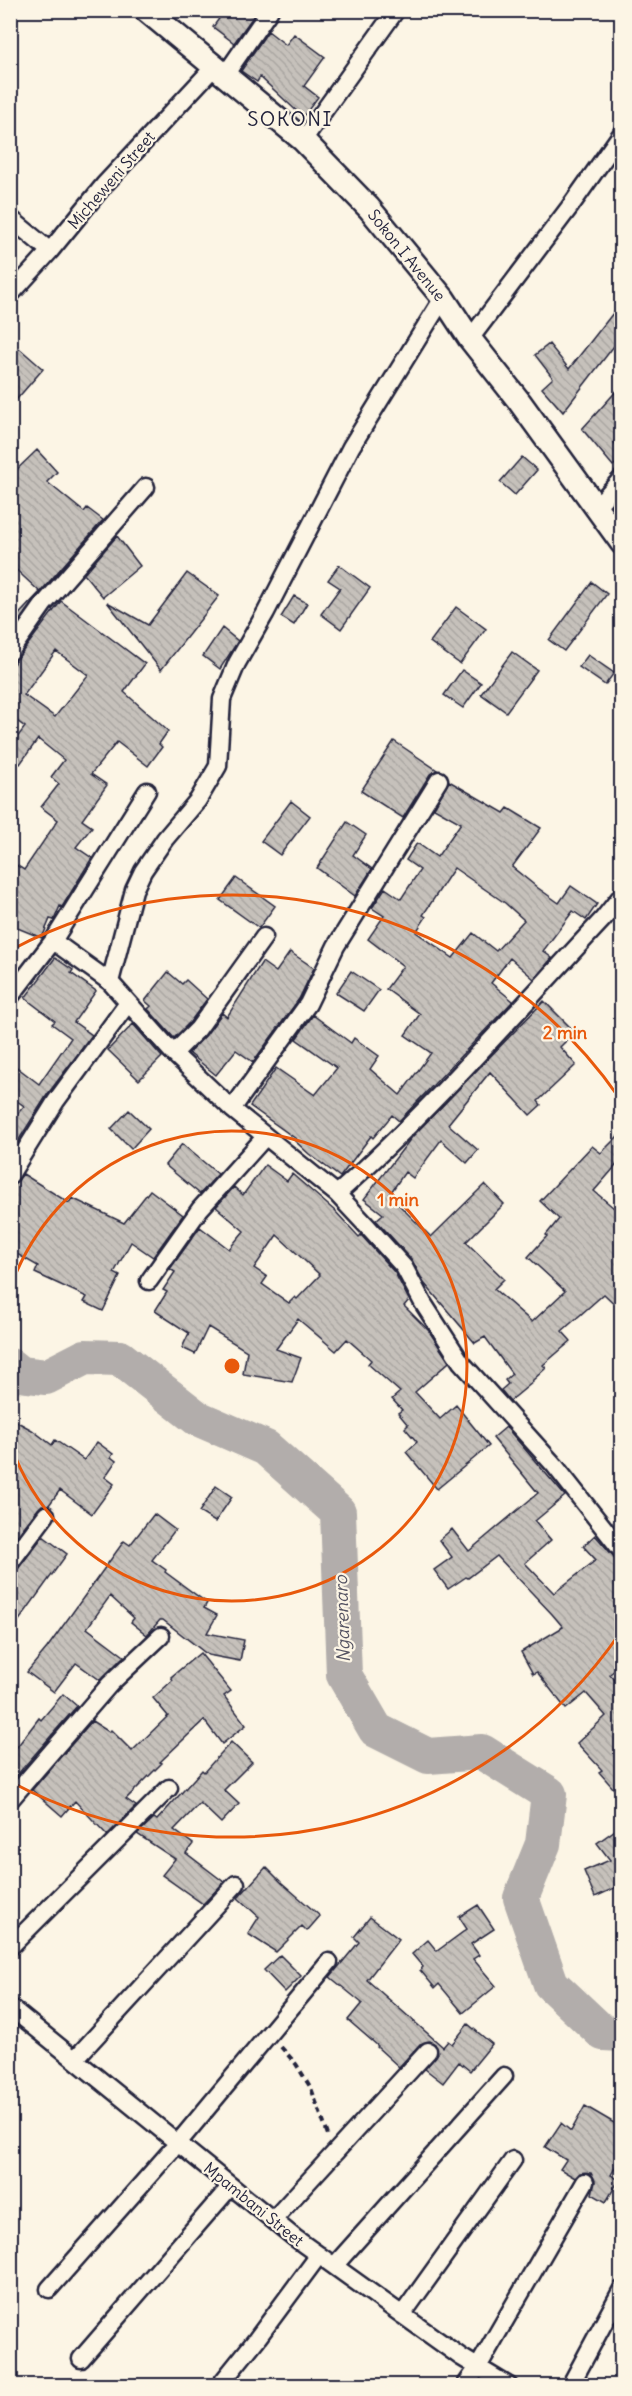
<svg xmlns="http://www.w3.org/2000/svg" width="632" height="2396" viewBox="0 0 632 2396" font-family="Delius,sans-serif">
	<style>
		.lines { fill: none; stroke-linecap: round; stroke-linejoin: round }
		.river { stroke: #b2adab; stroke-width: 36 }
		.building { fill: url(#building-back-hatch); stroke: #22223b; stroke-width: 1.5; fill-rule: evenodd }
		.street-casing { stroke: #22223b; stroke-width: 21 }
		.secondary-casing { stroke: #22223b; stroke-width: 27 }
		.path { stroke: #22223b; stroke-width: 4; stroke-dasharray: 6 4.5; stroke-linecap: butt }
		.street { stroke: #fcf5e5; stroke-width: 16 }
		.secondary { stroke: #fcf5e5; stroke-width: 22 }
		.ring { fill: none; stroke: #e8590c; stroke-width: 3 }
		.labels { text-anchor: middle; dominant-baseline: central; stroke-width: 4.5; stroke-linejoin: round; paint-order: stroke }
		.street-label { font-size: 16px; fill: #22223b; stroke: #fcf5e5 }
		.water-label { font-size: 18px; font-style: italic; fill: #545362; stroke: #fcf5e5 }
		.quarter-label { font-size: 20px; letter-spacing: 1.5px; fill: #22223b; stroke: #fcf5e5 }
		.centre { fill: #e8590c; stroke: #fcf5e5; stroke-width: 3 }
		.ring-label { font-size: 18px; text-anchor: middle; font-weight: bold; fill: #e8590c; stroke: #fcf5e5; stroke-width: 4.5; stroke-linejoin: round; paint-order: stroke }
	</style>
	<defs>
		<pattern id="building-back-hatch" width="6" height="6" patternUnits="userSpaceOnUse" patternTransform="scale(1.5)"><rect width="6" height="6" fill="#c6c1bb"/><path d="M-1 5l2 2M0 0l6 6M5-1l2 2" fill="none" stroke="#aaa6a2"/></pattern>
	</defs>
	<rect width="100%" height="100%" fill="#fcf5e5"/>
	<filter id="ink" filterUnits="userSpaceOnUse"><feTurbulence type="fractalNoise" baseFrequency=".0167" numOctaves="2"/><feDisplacementMap in="SourceGraphic" scale="12" xChannelSelector="R" yChannelSelector="G"/><feConvolveMatrix kernelMatrix="1 2 1 2 8 2 1 2 1" color-interpolation-filters="sRGB"/></filter>
	<g filter="url(#ink)">
		<g class="lines">
			<!-- river -->
			<path class="river" d="M10,1366L20,1374L46,1377L85,1357L120,1358L197,1418L266,1448L338,1512L344,1675L376,1730L428,1756L482,1752L549,1794L543,1844L521,1898L551,1984L603,2033L622,2034"/>
		</g>
		<!-- building -->
		<path class="building" d="M225,10H251L255,14L234,43L213,27Z
			M268,31L286,45L294,34L325,57L304,86L318,97L303,117L260,77L257,82L241,71Z
			M621,303V337L563,412L542,388L553,378L535,355L549,344L569,369Z
			M19,348L43,369L10,407V358Z
			M621,386V433L614,442L621,452V459L613,466L582,429Z
			M37,450L57,472L47,482L84,512L87,508L103,520L36,597L12,631L10,624L40,592L10,564V476Z
			M522,457L537,470L515,495L500,482Z
			M117,536L140,566L103,597L84,574Z
			M339,565L370,588L341,629L321,614L340,588L328,580Z
			M187,573L219,596L161,670L107,602L148,625Z
			M592,582L607,594L564,651L549,640Z
			M294,596L307,603L294,625L281,617Z
			M61,601L145,664L124,692L168,731L159,744L162,747L148,766L117,742L91,774L107,785L82,820L92,827L76,847L92,858L62,907L60,906L54,920L50,919L42,938L10,925V895L15,884L10,881V861L24,870L58,820L41,807L59,784L51,777L64,760L38,739L20,764L10,757V747L25,727L10,716V668ZM56,651L88,675L55,717L24,695Z
			M456,607L486,629L460,664L430,642Z
			M222,628L238,641L220,669L203,656Z
			M512,652L537,670L506,712L481,694Z
			M588,655L614,673L605,685L579,667Z
			M462,670L481,683L463,708L444,695Z
			M394,741L437,770L430,774L403,818L361,791Z
			M449,781L504,813L508,808L541,828L512,867L538,888L559,903L571,886L597,904L586,920L573,911L543,951L552,958L534,979L510,958L491,983L513,1001L399,1121L392,1115L373,1138L371,1136L340,1177L309,1154L295,1141L296,1139L250,1106L276,1068L315,1095L337,1068L296,1039L313,1015L351,1043L354,1038L379,1056L370,1069L400,1095L431,1053L405,1035L420,1014L386,989L403,966L368,939L384,916L372,908L385,888L401,899L420,870L406,860L417,843L437,857L461,823L434,808ZM454,868L505,903L524,920L496,951L473,933L453,958L416,932L426,917L423,915Z
			M291,801L310,816L280,855L261,841Z
			M347,822L366,835L353,855L372,869L355,896L317,868Z
			M236,878L275,906L259,928L220,900Z
			M290,952L314,968L299,999L253,1062L236,1050L216,1075L189,1053L206,1035L222,1013L227,1017L262,962L276,972Z
			M55,958L73,970L71,973L96,991L74,1022L92,1035L47,1095L10,1154V1123L24,1106L10,1096V1062L39,1084L71,1038L52,1024L55,1021L25,998Z
			M351,971L379,990L364,1011L336,993Z
			M168,972L182,984L186,980L207,999L190,1022L174,1038L148,1009L151,1006L145,1001Z
			M544,1001L575,1032L560,1047L576,1065L538,1101L541,1105L530,1115L490,1072L448,1124L478,1150L467,1163L441,1140L413,1178L405,1172L389,1195L431,1237L485,1184L504,1204L466,1242L504,1279L494,1289L532,1322L565,1291L528,1257L547,1236L546,1235L559,1219L540,1201L592,1146L601,1153L621,1133V1160L594,1191L621,1214V1310L604,1294L562,1331L571,1341L543,1365L546,1368L532,1381L533,1382L510,1401L501,1390L508,1384L505,1380L512,1374L485,1337L475,1343L424,1283L412,1260L376,1220L383,1214L364,1199L412,1137Z
			M133,1024L162,1057L139,1080L108,1050Z
			M129,1110L149,1129L131,1149L111,1129Z
			M182,1144L218,1174L200,1194L165,1165Z
			M265,1165L287,1181L292,1174L335,1211L359,1237L361,1235L395,1273L409,1300L404,1306L429,1331L449,1362L415,1392L440,1419L456,1405L489,1446L437,1489L406,1452L417,1442L405,1428L408,1425L398,1413L402,1410L392,1399L400,1392L368,1364L371,1360L347,1339L336,1351L298,1319L276,1349L301,1358L292,1382L243,1374L247,1351L208,1327L195,1354L182,1348L189,1333L155,1311L167,1292L163,1290L175,1272L170,1269L200,1227L229,1249L244,1231L216,1207L234,1187L243,1195ZM277,1235L320,1275L297,1299L295,1297L289,1303L262,1284L267,1277L254,1268Z
			M23,1174L69,1203L72,1198L124,1223L150,1190L183,1215L153,1257L131,1242L114,1273L120,1276L103,1311L84,1302L87,1297L35,1273L38,1266L10,1250V1185L15,1184Z
			M10,1418L32,1430L52,1445L55,1440L84,1460L97,1442L113,1454L111,1457L116,1461L105,1477L114,1484L92,1514L60,1490L49,1505H42L38,1509L10,1545V1454L18,1444L10,1439Z
			M506,1427L565,1496L535,1521L551,1540L525,1563L554,1593L596,1560L583,1546L595,1535L621,1565V1665L610,1674L621,1687V1797L599,1772L602,1770L577,1743L606,1716L586,1693L566,1709L537,1672L533,1674L521,1652L563,1627L552,1614L497,1556L468,1578L466,1577L448,1589L434,1570L452,1557L439,1540L452,1529L469,1551L538,1493L493,1438Z
			M216,1486L232,1497L215,1522L199,1512Z
			M154,1514L175,1530L152,1560L166,1570L165,1572L207,1603L204,1608L217,1615L207,1633L244,1640L240,1661L208,1655L163,1620H160L147,1635L131,1622L134,1618L110,1596L87,1628L124,1656L100,1680L76,1663L54,1692L27,1672L47,1648L124,1541L130,1545Z
			M43,1536L67,1554L10,1633V1573L18,1569Z
			M200,1653L231,1691L224,1696L246,1725L222,1744L204,1720L160,1762L162,1763L126,1799L136,1806L107,1835L75,1801L62,1816L32,1790L92,1721L109,1732L111,1730L132,1751L168,1716L153,1698L173,1680L171,1677Z
			M63,1694L77,1706L10,1783V1756L39,1718L41,1720Z
			M231,1742L252,1762L224,1790L239,1804L221,1823L200,1803L174,1830L193,1844L186,1853L224,1882L203,1904L162,1875L175,1859L137,1834L154,1818L157,1820L202,1770L204,1772Z
			M621,1826V1885L595,1897L584,1871L610,1860L597,1843Z
			M266,1867L282,1883L320,1916L307,1931L302,1926L276,1952L248,1934L259,1917L238,1898Z
			M478,1905L494,1929L471,1944L479,1955L473,1959L496,1986L463,2013L439,1984L435,1988L420,1970L423,1967L412,1954L428,1940L437,1951L467,1929L459,1917Z
			M370,1917L399,1939L367,1980L443,2047L448,2041L452,2044L468,2024L492,2044L470,2071L459,2062L443,2083L425,2069L438,2053L435,2044L430,2041L420,2044L399,2067L377,2047L378,2046L348,2020L362,2003L330,1977L359,1942L354,1937Z
			M280,1955L301,1976L285,1992L264,1970Z
			M585,2106L621,2127V2157L611,2175L619,2180L606,2202L592,2194L595,2181L591,2173H580L575,2178L560,2169L566,2160L545,2147L561,2123L571,2131Z"/>
		<g class="lines">
			<!-- street casing -->
			<g class="street-casing">
				<path id="street" d="M225,75L270,10
					M303,140L396,10
					M10,218L50,251
					M10,295L50,251L104,185L215,66
					M470,339L569,208L622,133
					M596,507L622,478
					M10,652L44,604L146,487
					M53,941L110,982L174,1054L232,1109L337,1194L367,1226L404,1267L423,1303L461,1362L555,1466L622,1551
					M110,982L134,890L143,871L165,839L198,800L218,766L222,699L237,663L266,612L351,447L443,298
					M10,997L53,941L147,791
					M174,1053L198,1029L264,937
					M232,1109L308,1004L336,946L439,780
					M10,1175L56,1101L128,1003
					M337,1194C432,1109 516,1012 603,919L622,895
					M149,1281L200,1209L265,1137
					M10,1563L46,1515
					M10,1800L110,1684L161,1636
					M10,1947L169,1788
					M10,2007L295,2238L461,2357L509,2386
					M75,2059L236,1884
					M273,2220L428,2051
					M334,2266L504,2076
					M49,2289L178,2143L329,1962
					M402,2315L513,2160
					M81,2359L231,2186
					M219,2386L256,2340L319,2255
					M465,2386L478,2367L585,2182
					M570,2386L622,2289"/>
			</g>
			<!-- secondary casing -->
			<g class="secondary-casing">
				<path id="secondary" d="M146,10L303,140L369,208L443,298L470,339L519,401L622,543"/>
			</g>
			<!-- path -->
			<path class="path" d="M281,2047L296,2064L311,2088L328,2135"/>
			<!-- street -->
			<use href="#street" class="street"/>
			<!-- secondary -->
			<use href="#secondary" class="secondary"/>
		</g>
	</g>
	<!-- distance rings -->
	<g class="ring">
		<path d="M11 1286A235 235 0 1 1 11 1446"/>
		<path d="M620 1633A471 471 0 0 1 11 1782M11 950A471 471 0 0 1 620 1099"/>
	</g>
	<g class="labels">
		<!-- street labels -->
		<g class="street-label">
			<text transform="translate(111 180) rotate(-49)">Micheweni Street</text>
			<text transform="translate(407 255) rotate(51)">Sokon I Avenue</text>
			<text transform="translate(254 2204) rotate(39)">Mpambani Street</text>
		</g>
		<!-- water labels -->
		<g class="water-label">
			<text transform="translate(342 1619) rotate(-92)">Ngarenaro</text>
		</g>
		<!-- quarter labels -->
		<g class="quarter-label">
			<text x="290" y="118">SOKONI</text>
		</g>
	</g>
	<circle cx="232" cy="1366" r="9" class="centre"/>
	<g class="ring-label">
		<text x="565" y="1039">2 min</text>
		<text x="398" y="1206">1 min</text>
	</g>
	<!-- margin -->
	<rect width="632" height="2396" fill="none" stroke="#fcf5e5" stroke-width="36"/>
	<rect x="18" y="18" width="596" height="2360" fill="none" stroke="#22223b" stroke-width="2" filter="url(#ink)"/>
</svg>
